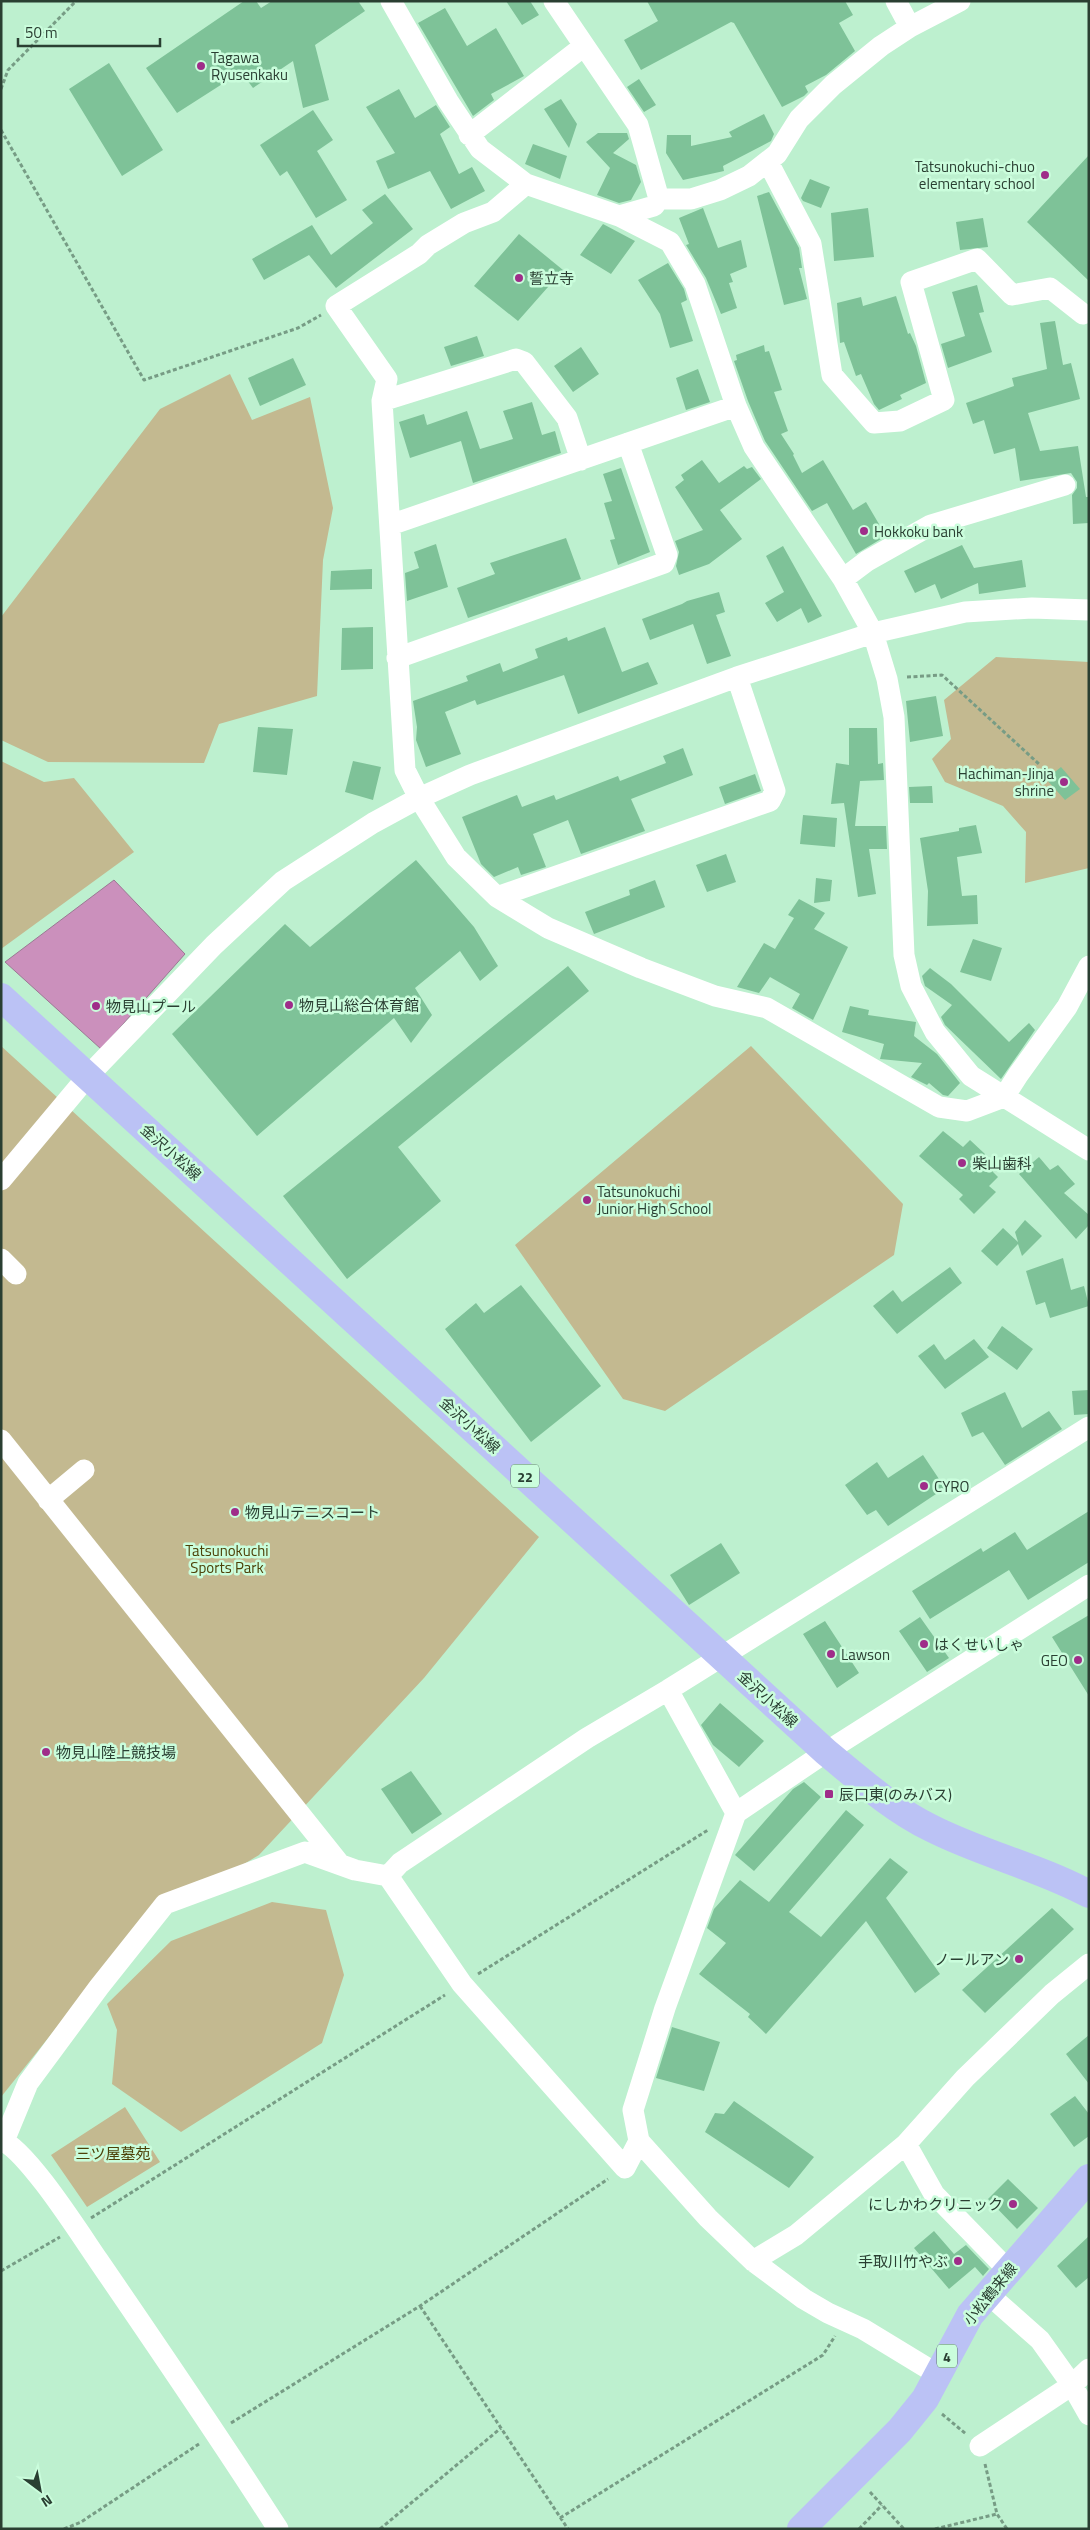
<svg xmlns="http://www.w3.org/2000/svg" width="1090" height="2530" viewBox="0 0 1090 2530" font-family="'Titillium Web','Noto Sans JP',sans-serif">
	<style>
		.green { fill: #c3b990 }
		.water { fill: #cb90bc; stroke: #9b7893 }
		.building { fill: #7ec298 }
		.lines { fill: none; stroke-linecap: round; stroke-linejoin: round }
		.path { stroke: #779c85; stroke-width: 3; stroke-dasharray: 4 2.5; stroke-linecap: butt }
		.minor { stroke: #fff; stroke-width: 21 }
		.major { stroke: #bbc2f5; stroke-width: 28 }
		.poi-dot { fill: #9f2d89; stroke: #cafddc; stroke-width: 2 }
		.labels { text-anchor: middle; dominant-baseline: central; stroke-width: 5; stroke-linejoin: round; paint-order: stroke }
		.shield { fill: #cafddc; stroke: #5a7865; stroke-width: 1 }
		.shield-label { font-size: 14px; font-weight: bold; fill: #2a3f32 }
		.poi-label { font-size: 15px; fill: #2a3f32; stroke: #cafddc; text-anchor: start }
		.street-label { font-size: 15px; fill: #2a3f32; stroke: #cafddc }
		.park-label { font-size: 15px; fill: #4d4108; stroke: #cafddc }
	</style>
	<rect width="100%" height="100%" fill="#bdf0cf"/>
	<!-- green -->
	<path class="green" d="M230,374L252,420L310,397L333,508L323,560L317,696L219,724L204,763L48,762L1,740V617L160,409Z
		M996,657L1089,662V868L1025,883L1026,832L1003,806L945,782L932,759L951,739L944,700Z
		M1,761L44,782L74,778L134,852L1,949Z
		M1,1046L539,1537L424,1678L259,1855L155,1918L69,2012L1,2097Z
		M751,1046L903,1204L894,1255L665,1411L623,1399L515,1245Z
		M272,1902L326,1910L344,1975L322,2043L181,2132L112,2084L117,2030L107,2004L171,1941Z
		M125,2107L160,2162L87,2207L51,2155Z"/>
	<!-- water -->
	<path class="water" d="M114,880L185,954L101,1049L5,962Z"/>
	<!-- building -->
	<path class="building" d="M244,1H256L261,8L272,1H358L365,11L315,45L329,100L303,108L293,61L253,88L241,72L177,113L146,68Z
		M506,1H530L539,15L522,25Z
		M647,1H845L853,15L839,23L855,51L826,75L805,86L808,92L804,96L782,107L734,23L731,22L641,70L624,40L658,21Z
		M445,8L467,46L496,28L524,76L491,94L494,100L473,116L418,23Z
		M109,63L163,150L122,176L69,89Z
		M639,79L656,105L644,112L627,87Z
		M399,89L415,118L436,105L450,127L440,134L459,174L472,167L485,191L451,209L430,171L388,189L376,161L395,153L366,107Z
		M561,99L577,124L569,148L544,109Z
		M313,110L333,140L317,151L347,200L316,218L287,171L280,176L260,145Z
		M764,114L774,134L771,141L723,166L724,171L683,180L666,153L667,135H691V146L732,137L729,132Z
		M598,133H627L629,139L613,153L636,165L641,182L631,200L619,203L597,195L610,168L586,142Z
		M533,144L567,156L560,179L525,164Z
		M1089,155V281L1027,222Z
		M810,179L830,187L821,208L803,201L801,198Z
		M769,192L799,248L802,268H799L807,299L784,305L757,196Z
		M385,194L413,229L336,288L309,255L264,280L252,259L312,225L331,255L373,223L362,210Z
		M703,208L718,248L741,240L747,267L730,274L733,282L729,283L737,308L721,314L706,278L686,245L689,244L679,218Z
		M868,208L874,257L834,261L831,213Z
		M983,218L988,247L960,250L956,222Z
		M603,224L635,241L611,274L580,255Z
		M519,234L563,270L518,321L474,286Z
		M668,263L684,289L687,300L681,303L693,341L670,348L660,314L638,280Z
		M977,285L984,312L979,313L992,352L948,368L941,344L965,336L952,292Z
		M896,296L908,334L910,333L916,346L926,383L900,395L902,399L879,410L874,404L861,374L856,376L844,342L840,343L837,303L861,297L863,306Z
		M1055,321L1063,365L1071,363L1080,399L1028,413L1040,451L1078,446L1086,497H1089V523L1073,524L1072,495L1077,488V482L1071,473L1020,481L1015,448L994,454L984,420L973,424L966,403L1014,386L1012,378L1047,369L1040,323Z
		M477,336L484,356L451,366L444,347Z
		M764,345L765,352L769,351L782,390L774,392L788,431L781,434L794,454L793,455L802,473L823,460L853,510L866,502L886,536L856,554L827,503L812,511L765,441L748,401L734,361L737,360L736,355Z
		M581,347L599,374L573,392L554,366Z
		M293,358L306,385L260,406L248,378Z
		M698,369L710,402L686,410L676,378Z
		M532,402L542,435L555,431L561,453L473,483L461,441L410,458L399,422L424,414L427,425L467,411L480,449L513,439L503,411Z
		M702,460L719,483L744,466L747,469L752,467L761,479L720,510L742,539L709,564L679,575L676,566L679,552L675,541L703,530L675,487L684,480L681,475Z
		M621,468L650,552L618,565L610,540L615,539L604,503L612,501L603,474Z
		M566,538L581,579L468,618L457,588L495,574L490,563Z
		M436,544L448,587L407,601L405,573L419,568L414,552Z
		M962,545L974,568L1022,560L1026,587L979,594L978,583L941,599L935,584L915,593L904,571Z
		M783,546L822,616L808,623L801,608L777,622L765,603L784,592L766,556Z
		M372,569V589L330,590L331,571Z
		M719,592L725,612L716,615L731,656L707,664L693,624L650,640L642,619L682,604L687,601Z
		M373,627V669L341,670L342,628Z
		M605,627L622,672L648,662L658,684L578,714L564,675L477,705L475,700L445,712L461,754L426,767L416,740L417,727L413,701L468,681L466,676L500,663L503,672L538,658L535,649L567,637L568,641Z
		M936,696L943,736L910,742L906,701Z
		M258,727L293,729L287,775L253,772Z
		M849,728H877L878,764L883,763L884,780L860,781L855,826H886L887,849H869L876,894L858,897L844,803L831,804L836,763L849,765Z
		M683,748L693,775L631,799L645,831L581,854L568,820L533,834L546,867L521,875L518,867L494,877L481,864L462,817L517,795L522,807L554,795L556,800L618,776L620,781L666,763L663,756Z
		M353,761L381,767L373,800L345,792Z
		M1061,767L1080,789L1065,800L1046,779Z
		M755,774L761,791L725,804L719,787Z
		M932,786L933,803H910L909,787Z
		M803,815L837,818L835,847L800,844Z
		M976,825L982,853L957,857L962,896L977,895L978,924L927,926L928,891L920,838L959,831V828Z
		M726,854L736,882L707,892L696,865Z
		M416,860L474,927L498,966L480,981L460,951L415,988L432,1015L411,1043L394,1018L257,1136L172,1034L285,924L310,947Z
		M816,878L832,880L830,901L814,903Z
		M655,880L665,907L594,934L585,912L630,895L629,890Z
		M799,899L825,913L814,929L848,947L813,1020L792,1008L800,994L770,977L759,993L737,987L764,943L775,949L794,918L788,915Z
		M973,939L1002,948L991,981L960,972Z
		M568,966L589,991L398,1147L441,1201L347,1279L283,1196Z
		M930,968L951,984L1009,1042L1029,1023L1035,1030L1001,1079L945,1025L941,1017L952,1005L925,986L922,976Z
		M850,1006L869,1010L868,1015L916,1022L914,1036L937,1054L960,1083L948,1096L943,1095L929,1083L927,1085L911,1077L922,1063L880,1059L884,1044L842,1032Z
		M943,1131L963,1147L970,1140L985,1154L980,1159L998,1177L989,1186L996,1192L974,1214L959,1199L963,1195L919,1156Z
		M1039,1157L1050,1170L1058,1165L1075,1184L1064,1193L1089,1215V1225L1076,1239L1019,1174Z
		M1025,1220L1042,1236L1022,1256L1018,1244L997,1266L981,1251L1003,1228L1018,1242L1015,1232Z
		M1063,1258L1071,1290L1084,1286L1089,1306L1050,1318L1045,1302L1036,1305L1026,1271Z
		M950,1267L962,1283L897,1334L873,1306L893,1290L902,1302Z
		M521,1285L601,1386L531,1442L445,1329L476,1303L484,1313Z
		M1002,1326L1033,1349L1017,1370L987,1348Z
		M974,1339L989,1357L945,1389L918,1356L934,1344L945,1360Z
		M1089,1390V1414L1074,1415L1072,1391Z
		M1005,1392L1022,1428L1049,1411L1062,1429L1005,1465L983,1432L972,1437L961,1413Z
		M923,1455L945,1488L888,1526L876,1510L867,1515L845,1485L877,1462L888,1478Z
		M1089,1511V1562L1028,1600L1009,1570L930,1619L912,1591L981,1548L983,1552L1015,1532L1027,1550Z
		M721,1543L740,1573L689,1605L670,1575Z
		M1089,1615V1696L1052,1637Z
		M920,1617L949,1658L927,1672L899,1631Z
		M825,1621L859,1673L837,1688L803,1634Z
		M720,1703L764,1741L739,1767L713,1745L701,1725Z
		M411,1771L442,1814L412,1834L381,1789Z
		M804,1782L821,1797L754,1871L735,1855L793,1789Z
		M846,1810L864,1825L789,1912L821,1937L890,1858L908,1872L886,1898L940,1974L915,1993L866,1921L766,2034L748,2017L750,2014L699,1974L726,1943L707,1928L714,1909L740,1880L769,1902Z
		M1052,1908L1074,1929L985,2013L962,1990Z
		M672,2027L720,2042L704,2091L656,2078Z
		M1089,2035V2084L1066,2054Z
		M1075,2096L1089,2114V2136L1074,2147L1050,2114Z
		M734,2101L814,2157L789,2188L705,2132L715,2113L724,2114Z
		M1008,2179L1038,2208L1017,2229L988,2199Z
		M934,2231L954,2254L966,2245L989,2269L983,2276L975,2267L949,2289L914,2248Z
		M1089,2236V2277L1076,2288L1057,2266Z"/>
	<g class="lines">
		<!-- path -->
		<path class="path" d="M1,89L8,70L76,1
			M1,130L144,380L298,328L321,315
			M907,677L942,675L1040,765
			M478,1974L708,1830
			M91,2218L445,1995
			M1,2271L60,2237
			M420,2306L568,2529
			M942,2414L966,2434
			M231,2423L420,2306L608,2179
			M985,2464L997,2514L1007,2529
			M870,2492L904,2529
			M560,2518L823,2355L835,2336
			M64,2529L81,2522L199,2444
			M380,2529L501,2428
			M859,2529L882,2505
			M935,2529L997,2514"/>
		<!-- minor -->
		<path class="minor" d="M391,1L448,101L480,149L526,184L619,216L670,242L695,284L736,406L754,447L843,579L873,633L887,679L894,717L904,955L911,986L935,1032L971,1076L1089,1150
			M554,1L638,125L659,199
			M896,1L910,27
			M469,135L584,46
			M768,162L811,244L832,375L874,423L900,421L944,400L911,282L977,259L1012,295L1050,288L1083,314
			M526,184L493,212L464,223L428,245L419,254L336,306L387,379L382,401L405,770L419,798L456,857L497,897L548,928L641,968L715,996L767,1008L939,1107L967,1111L1004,1097L1018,1075L1067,1007L1089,966
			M619,216L654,206L659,199H691L720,190L749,176L777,154L799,119L833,85L881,46L910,27L960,1
			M382,401L516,359L524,362L567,418L581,460
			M390,525L736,406
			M843,579L867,561L931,525L1065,485
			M397,658L664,563L667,555L628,443
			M497,897L770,801L775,791L737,677
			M1,1180L88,1076L214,945L283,881L373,823L419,798L470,775L737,677L873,633L965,612L1032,608L1089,610
			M1,1259L16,1274
			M1,1440L339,1863
			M48,1500L84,1470
			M668,1690L736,1813
			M388,1876L462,1984L625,2168L639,2141
			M1,2140C27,2150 80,2234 98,2260C159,2349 220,2438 278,2529
			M4,2141L28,2083L99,1987L165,1904L305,1852L355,1870L388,1876L400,1863L587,1738L668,1690L1089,1427
			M906,2144L934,2194L1008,2270
			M753,2261L796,2235L906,2144L965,2078L1052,1994L1089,1964
			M988,2294L1040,2340L1072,2385L1089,2415
			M937,2374L863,2329L828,2313L804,2299L753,2261L708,2218L639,2141L633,2110L665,2008L736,1813L826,1752L1089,1585
			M980,2446L1072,2385L1089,2369"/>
		<!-- major -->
		<path class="major" d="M1,997L826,1752C859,1779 892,1809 931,1828C982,1854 1039,1867 1089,1894
			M801,2529L900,2430L925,2399L970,2315L1089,2178"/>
	</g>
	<!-- markers -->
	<g class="poi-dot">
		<circle cx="201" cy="66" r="5"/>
		<circle cx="1045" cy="175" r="5"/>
		<circle cx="519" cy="278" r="5"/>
		<circle cx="864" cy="531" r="5"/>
		<circle cx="1064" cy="782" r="5"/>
		<circle cx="289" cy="1005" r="5"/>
		<circle cx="96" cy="1006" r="5"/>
		<circle cx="962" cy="1163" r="5"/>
		<circle cx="587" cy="1200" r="5"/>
		<circle cx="924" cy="1486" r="5"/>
		<circle cx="235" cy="1512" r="5"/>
		<circle cx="924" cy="1644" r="5"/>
		<circle cx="831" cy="1654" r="5"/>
		<circle cx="1078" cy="1660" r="5"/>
		<circle cx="46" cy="1752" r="5"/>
		<rect x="824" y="1789" width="10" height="10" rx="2.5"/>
		<circle cx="1019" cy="1959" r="5"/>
		<circle cx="1013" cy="2204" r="5"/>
		<circle cx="958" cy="2261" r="5"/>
	</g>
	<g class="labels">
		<!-- shield labels -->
		<g class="shield">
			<rect x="511" y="1464.5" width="28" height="23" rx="4"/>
			<rect x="937" y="2344.5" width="20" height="23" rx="4"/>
		</g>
		<g class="shield-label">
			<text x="525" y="1476">22</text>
			<text x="947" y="2356">4</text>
		</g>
		<!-- poi labels -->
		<g class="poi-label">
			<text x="211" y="57">Tagawa<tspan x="211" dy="17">Ryusenkaku</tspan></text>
			<text x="1035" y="166" text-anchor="end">Tatsunokuchi-chuo<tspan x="1035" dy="17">elementary school</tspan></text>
			<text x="529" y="278">誓立寺</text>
			<text x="874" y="531">Hokkoku bank</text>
			<text x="1054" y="773" text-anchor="end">Hachiman-Jinja<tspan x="1054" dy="17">shrine</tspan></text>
			<text x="299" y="1005">物見山総合体育館</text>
			<text x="106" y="1006">物見山プール</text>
			<text x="972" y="1163">柴山歯科</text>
			<text x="597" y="1191">Tatsunokuchi<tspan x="597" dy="17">Junior High School</tspan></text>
			<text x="934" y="1486">CYRO</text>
			<text x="245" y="1512">物見山テニスコート</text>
			<text x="934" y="1644">はくせいしゃ</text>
			<text x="841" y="1654">Lawson</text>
			<text x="1068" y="1660" text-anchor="end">GEO</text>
			<text x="56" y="1752">物見山陸上競技場</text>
			<text x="839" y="1794">辰口東(のみバス)</text>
			<text x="1009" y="1959" text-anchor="end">ノールアン</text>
			<text x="1003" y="2204" text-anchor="end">にしかわクリニック</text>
			<text x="948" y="2261" text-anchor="end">手取川竹やぶ</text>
		</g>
		<!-- street labels -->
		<g class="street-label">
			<text transform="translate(171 1152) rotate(42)">金沢小松線</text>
			<text transform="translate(470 1425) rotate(42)">金沢小松線</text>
			<text transform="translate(768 1699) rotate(43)">金沢小松線</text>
			<text transform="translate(990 2294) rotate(-51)">小松鶴来線</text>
		</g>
		<!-- park labels -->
		<g class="park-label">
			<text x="227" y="1550">Tatsunokuchi<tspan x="227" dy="17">Sports Park</tspan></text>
			<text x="113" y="2153">三ツ屋墓苑</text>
		</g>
	</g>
	<!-- border -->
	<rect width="1090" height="2530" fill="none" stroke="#2a3f32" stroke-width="5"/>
	<!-- north arrow -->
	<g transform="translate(40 2490) rotate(148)" stroke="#cafddc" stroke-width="4" paint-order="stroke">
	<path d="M0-4L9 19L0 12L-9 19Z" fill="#2a3f32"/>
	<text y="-8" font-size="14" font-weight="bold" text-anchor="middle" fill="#2a3f32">N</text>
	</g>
	<!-- scale -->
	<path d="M18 38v8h142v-8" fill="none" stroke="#2a3f32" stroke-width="2.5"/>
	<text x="25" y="38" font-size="15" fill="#2a3f32" stroke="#cafddc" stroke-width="4" paint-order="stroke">50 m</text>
</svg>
